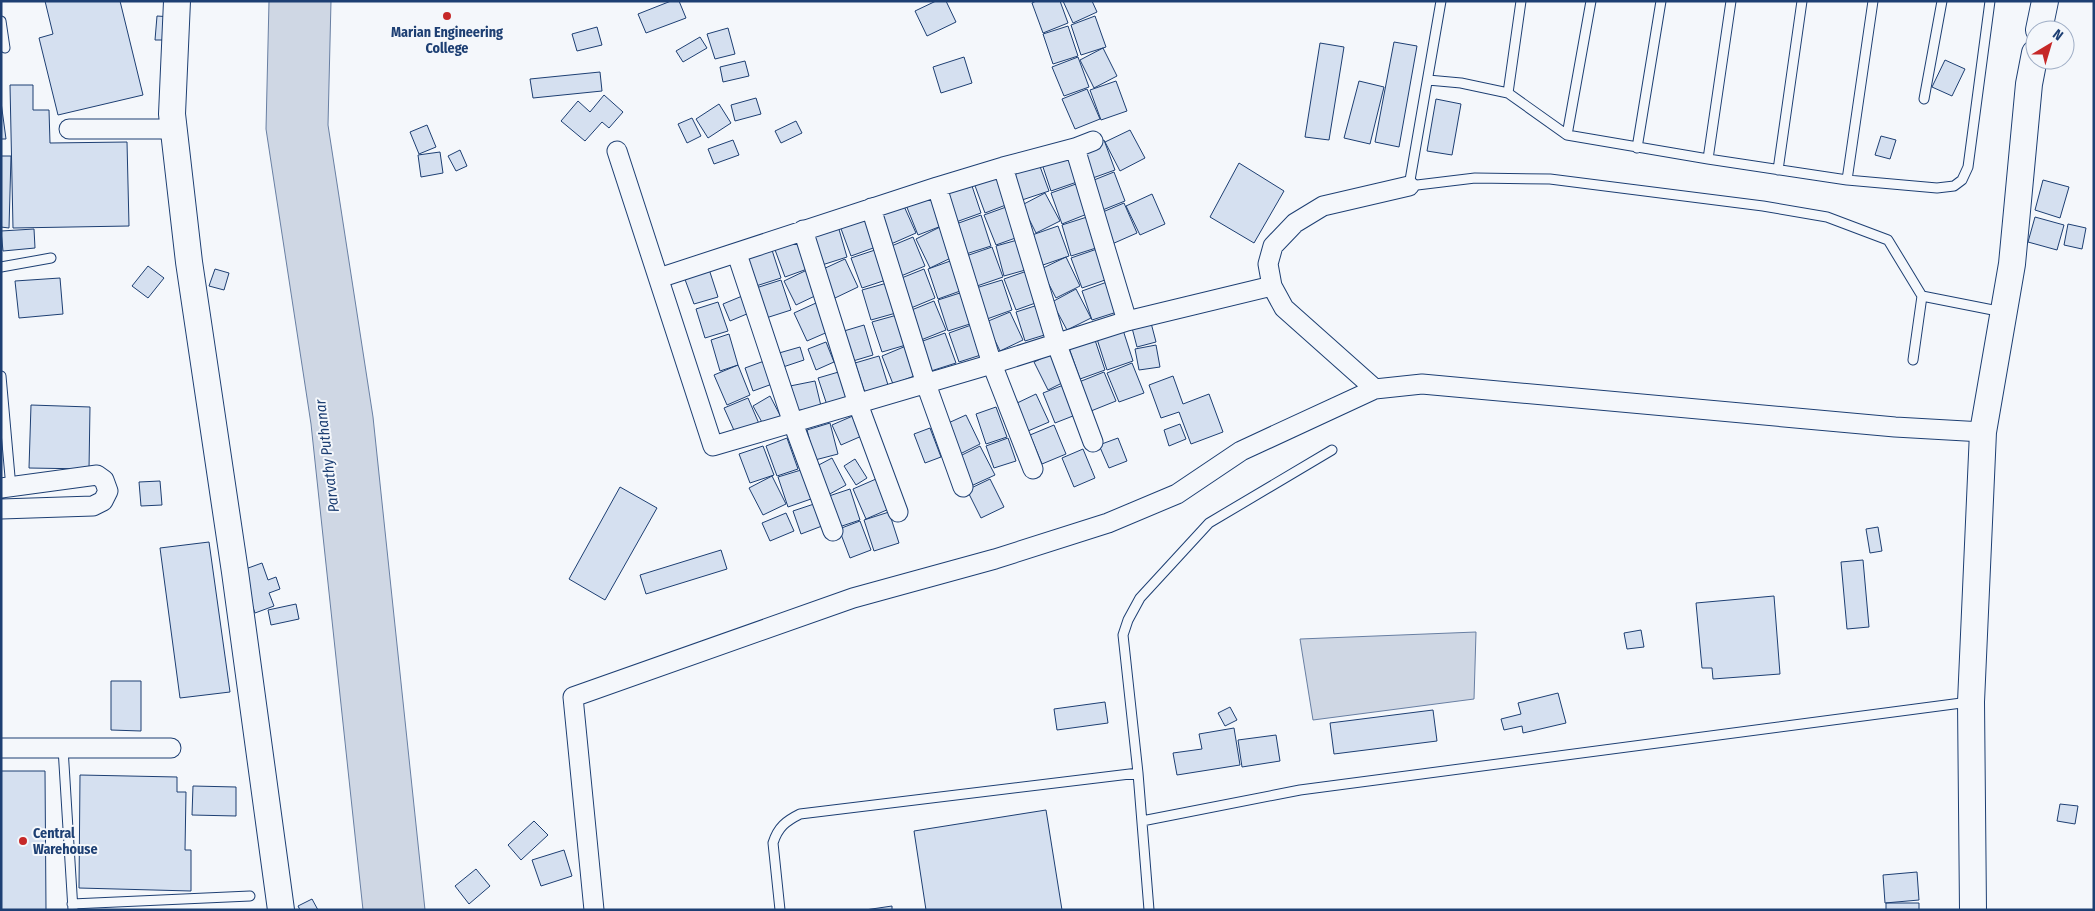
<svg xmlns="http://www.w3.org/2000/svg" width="2095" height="911" viewBox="0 0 2095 911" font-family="'Fira Sans Condensed',sans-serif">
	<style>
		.water { fill: #cfd7e4; stroke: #687fa3 }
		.building { fill: #d5e0f0; stroke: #1d3f73 }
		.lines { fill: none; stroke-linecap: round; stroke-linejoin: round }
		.lane-casing { stroke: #1d3f73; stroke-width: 11 }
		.street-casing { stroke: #1d3f73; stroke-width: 21 }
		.secondary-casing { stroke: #1d3f73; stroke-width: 28 }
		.lane { stroke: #f4f7fb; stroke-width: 9 }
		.street { stroke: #f4f7fb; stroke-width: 19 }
		.secondary { stroke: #f4f7fb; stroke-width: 26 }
		.poi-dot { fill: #c62828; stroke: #f4f7fb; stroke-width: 2 }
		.labels { text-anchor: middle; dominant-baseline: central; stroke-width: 4; stroke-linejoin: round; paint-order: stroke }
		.poi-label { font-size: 14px; font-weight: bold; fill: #1d3f73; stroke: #f4f7fb }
		.water-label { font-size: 15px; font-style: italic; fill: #1d3f73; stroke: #f4f7fb }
	</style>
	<rect width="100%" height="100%" fill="#f4f7fb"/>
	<!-- water -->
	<path class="water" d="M269,1H331L328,125L373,417L425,910H363L311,424L266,129Z
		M1476,632L1474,699L1313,720L1300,639Z"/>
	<!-- building -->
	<path class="building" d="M45,1H120L143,95L58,115L39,38L53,34Z
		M671,1H679L686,18L646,33L638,14Z
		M936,1H946L956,22L927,36L915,11Z
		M1036,1H1060L1068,23L1043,33L1032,3Z
		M1063,1H1092L1097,12L1073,23Z
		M157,16L172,17L171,40H155Z
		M1095,16L1106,47L1081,55L1071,25Z
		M1068,26L1078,56L1053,64L1043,34Z
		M597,27L602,45L577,51L572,34Z
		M728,28L735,54L715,59L707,34Z
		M700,37L707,48L683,62L676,51Z
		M1394,42L1417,46L1399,147L1375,142Z
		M1320,43L1344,47L1329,140L1305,137Z
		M1103,48L1117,76L1094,88L1080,60Z
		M964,57L972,83L941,93L933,67Z
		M1078,57L1089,87L1064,96L1052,67Z
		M1945,60L1965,69L1952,96L1932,87Z
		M745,61L749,76L723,82L720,67Z
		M600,72L602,91L533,98L530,79Z
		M1116,81L1127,111L1101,120L1090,90Z
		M1359,81L1384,87L1370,144L1344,138Z
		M10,85H33V110H49L50,143L127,142L129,226L13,228Z
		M1087,89L1100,119L1075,129L1062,99Z
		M604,95L623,112L609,128L602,122L585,141L561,121L578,101L590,112Z
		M756,98L761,114L735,121L731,105Z
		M1436,99L1461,104L1452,155L1427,151Z
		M1,102L6,139H1Z
		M719,104L731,123L708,138L696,119Z
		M692,118L701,136L687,143L678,124Z
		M796,121L802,133L781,143L775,131Z
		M427,125L436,147L419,154L410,132Z
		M1130,130L1145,158L1120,171L1105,142Z
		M1881,136L1896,140L1890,159L1875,155Z
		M733,140L739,155L714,164L708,149Z
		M1104,140L1115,170L1090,179L1078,149Z
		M460,150L467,166L456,171L448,156Z
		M440,152L443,173L421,177L418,155Z
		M1067,152L1077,182L1051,191L1041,161Z
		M1,156H11L9,228L1,227Z
		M1038,161L1049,191L1022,200L1012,170Z
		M1239,163L1284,191L1254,243L1210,217Z
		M1114,172L1125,201L1100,211L1089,182Z
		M1000,173L1011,203L985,213L974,183Z
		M2043,180L2069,187L2060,218L2035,210Z
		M971,183L981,213L956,222L946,191Z
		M1076,184L1087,214L1062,224L1051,193Z
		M1045,193L1060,221L1036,233L1022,205Z
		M1152,194L1165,224L1140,235L1126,206Z
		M932,195L944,225L918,235L906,205Z
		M1124,203L1137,233L1112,244L1098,214Z
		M903,204L916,233L891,244L878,214Z
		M1009,206L1021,236L996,245L984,215Z
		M981,215L991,246L966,254L956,224Z
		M865,216L876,247L851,256L840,226Z
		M1087,217L1096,248L1071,256L1062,225Z
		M2035,217L2064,225L2057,250L2028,242Z
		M2068,224L2086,228L2082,249L2064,245Z
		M838,226L847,257L822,265L812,233Z
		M1058,226L1069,256L1043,265L1032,235Z
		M940,227L955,256L930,268L916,239Z
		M34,229L35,248L3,251L1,231Z
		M799,237L810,268L785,277L774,247Z
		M913,237L925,266L901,276L889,247Z
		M1021,239L1029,269L1004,276L996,246Z
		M771,247L781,278L756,286L746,255Z
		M992,247L1003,277L977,286L966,256Z
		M1097,249L1108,279L1082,288L1071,258Z
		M875,250L886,280L862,288L851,258Z
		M1066,257L1080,286L1056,298L1041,269Z
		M845,259L858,287L835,298L821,270Z
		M953,260L963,290L938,299L928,269Z
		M148,266L164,278L148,298L132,286Z
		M708,266L718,297L694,304L683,274Z
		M215,269L229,273L224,290L209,286Z
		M924,269L935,298L911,308L899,279Z
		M807,270L819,294L796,305L784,281Z
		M1030,270L1041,301L1016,310L1004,279Z
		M60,278L63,314L19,318L15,281Z
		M781,280L791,310L766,318L756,288Z
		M1002,280L1012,310L987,319L976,288Z
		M1107,282L1117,312L1092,320L1082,291Z
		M887,283L896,313L871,320L862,290Z
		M1076,289L1091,318L1067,330L1052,302Z
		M963,292L973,323L948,331L938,300Z
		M747,294L754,311L730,321L723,304Z
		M934,301L946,330L921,340L909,311Z
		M718,302L728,331L705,338L696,309Z
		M816,303L830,331L807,341L794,313Z
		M1041,304L1051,333L1025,341L1016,312Z
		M1010,312L1023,340L1000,351L986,322Z
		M897,315L906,345L882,352L872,322Z
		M1150,319L1156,342L1137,347L1131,324Z
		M974,324L984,354L959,362L949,333Z
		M864,325L873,355L853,361L844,331Z
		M1123,330L1133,361L1107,370L1097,339Z
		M945,333L956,363L931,371L920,342Z
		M729,334L738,365L720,371L711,340Z
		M1095,340L1105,370L1080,379L1069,348Z
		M826,342L834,362L816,370L808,349Z
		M1156,345L1160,367L1139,370L1135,349Z
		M906,346L917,375L893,384L882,356Z
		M800,347L804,360L783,367L779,353Z
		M1055,352L1068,380L1048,390L1034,362Z
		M879,356L888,385L865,393L855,363Z
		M767,360L775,383L753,391L745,368Z
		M1132,363L1144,393L1119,402L1107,373Z
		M738,365L750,395L727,405L714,375Z
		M842,371L850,398L827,405L818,378Z
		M1104,372L1116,401L1091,411L1079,382Z
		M1173,376L1183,404L1209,394L1223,432L1191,444L1179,412L1161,418L1149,385Z
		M815,381L821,406L796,411L790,386Z
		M1066,384L1078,414L1055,423L1043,393Z
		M1036,394L1049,422L1028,431L1015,404Z
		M770,396L781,417L764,426L753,406Z
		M748,398L760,426L737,437L724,408Z
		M31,405L90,407L89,469L29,468Z
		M996,407L1007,437L986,444L976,414Z
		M855,415L864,435L841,445L832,425Z
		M966,415L980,444L960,454L946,424Z
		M830,423L838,454L815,460L807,430Z
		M1180,424L1186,439L1169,446L1164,430Z
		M1054,425L1066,454L1042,464L1030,435Z
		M930,428L941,457L925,463L914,434Z
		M787,438L798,469L777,476L766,446Z
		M1008,438L1016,461L994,468L986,446Z
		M1118,438L1127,461L1109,468L1099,445Z
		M763,446L774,475L750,483L739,454Z
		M980,446L995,475L971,486L956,458Z
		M1083,449L1095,478L1074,487L1062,458Z
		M832,458L846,485L828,495L813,468Z
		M855,459L867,478L856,485L844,466Z
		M801,470L811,499L788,507L778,477Z
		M772,476L786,504L763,515L749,488Z
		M876,479L889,509L866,519L853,489Z
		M990,479L1004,507L981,518L967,490Z
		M160,481L162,505L141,506L139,482Z
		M620,487L657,508L605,600L569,579Z
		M850,489L860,520L836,528L826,497Z
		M814,504L822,526L801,534L793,511Z
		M889,512L899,543L874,551L864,520Z
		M786,513L794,531L770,541L762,523Z
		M860,521L871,550L850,558L839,529Z
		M1878,527L1882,551L1870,553L1866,529Z
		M209,542L230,692L180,698L160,548Z
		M721,550L727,569L646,594L640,575Z
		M1863,560L1869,627L1847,629L1841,562Z
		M262,563L268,580L276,577L280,589L269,593L274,606L255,613L240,571Z
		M1774,596L1780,674L1713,679L1712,668H1702L1696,603Z
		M296,604L299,619L271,625L268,610Z
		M1641,630L1644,647L1627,649L1624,633Z
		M111,681H141V731L111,730Z
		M1558,693L1566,723L1523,733L1522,726L1504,730L1501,719L1521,714L1518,703Z
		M1105,702L1108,723L1057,730L1054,709Z
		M1230,707L1237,720L1225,726L1218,713Z
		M1433,710L1437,741L1334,754L1330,723Z
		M1234,728L1240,765L1177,775L1173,753L1202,749L1199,734Z
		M1276,735L1280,761L1242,767L1238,740Z
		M1,771H45L46,910H1Z
		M80,775L177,777V792H186L185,850H191V891L79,888Z
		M193,786L236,787V816L192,815Z
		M2060,804L2078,806L2075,824L2057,821Z
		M1046,810L1062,910H926L914,831Z
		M534,821L548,835L521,860L508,845Z
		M564,850L572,876L541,886L532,860Z
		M476,869L490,886L469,904L455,886Z
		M1917,872L1919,900L1885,903L1883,875Z
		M312,899L318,910H300L298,906Z
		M1886,903H1919V910H1886Z
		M892,906V910H865Z"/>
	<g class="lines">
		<!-- lane casing -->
		<g class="lane-casing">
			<path id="lane" d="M1441,1L1409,186L1475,178L1550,179L1763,206L1827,217L1888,240L1922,296L2003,312
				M1,21L5,48
				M1428,80L1461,83L1508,93L1567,135L1708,159L1847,180L1937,188L1954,186L1962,180L1968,167L1990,1
				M1508,93L1521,1
				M1924,99L1942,1
				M1567,135L1591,1
				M1637,148L1661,1
				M1708,159L1731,1
				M1778,170L1802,1
				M1847,180L1873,1
				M1,267L51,258
				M1913,360L1922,296
				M1,376L11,488
				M63,748L73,910
				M1142,821L1300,790L1969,702
				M72,904L250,896
				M780,910L773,843C778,827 786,821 800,814L1138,773
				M1149,910L1138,773L1123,635L1128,620L1140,598L1209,523L1332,450"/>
		</g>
		<!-- street casing -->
		<g class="street-casing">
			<path id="street" d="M69,129H174
				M1075,148L1127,321
				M617,151L713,446L992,364L1127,321L1272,286
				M1003,167L1057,345L1093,442
				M1409,186L1323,206L1295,223L1273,246L1268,264L1272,286L1284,308L1375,389L1422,384L1895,427L1983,432
				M937,187L992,364L1033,469
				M871,208L926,384L963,487
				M803,230L858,404L898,512
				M737,254L793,423L833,531
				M659,278L937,187L1003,167L1075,148L1093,141
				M1,488L97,475L104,480L108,491L103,501L93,506L1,509
				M1,748H171
				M594,910L573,697L853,598L995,559L1108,523L1177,494L1241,451L1375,389"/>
		</g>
		<!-- secondary casing -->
		<g class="secondary-casing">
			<path id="secondary" d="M177,1L172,114L189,262L235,572L281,910
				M2039,30L2045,1
				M1973,910L1971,702L1983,432L2012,264L2029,84L2035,53"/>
		</g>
		<!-- lane -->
		<use href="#lane" class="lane"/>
		<!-- street -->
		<use href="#street" class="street"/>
		<!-- secondary -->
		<use href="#secondary" class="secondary"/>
	</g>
	<!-- markers -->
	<g class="poi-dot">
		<circle cx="447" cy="16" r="5"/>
		<circle cx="23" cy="841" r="5"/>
	</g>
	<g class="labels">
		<!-- poi labels -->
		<g class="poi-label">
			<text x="447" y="32">Marian Engineering<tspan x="447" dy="16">College</tspan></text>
			<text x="33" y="833" text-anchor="start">Central<tspan x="33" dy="16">Warehouse</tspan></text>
		</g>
		<!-- water labels -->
		<g class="water-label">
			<text transform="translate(327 456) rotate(-97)">Parvathy Puthanar</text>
		</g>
	</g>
	<!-- border -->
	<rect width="2095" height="911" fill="none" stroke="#1d3f73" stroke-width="5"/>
	<!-- north arrow -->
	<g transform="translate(2050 45) rotate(38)"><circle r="24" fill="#f4f7fb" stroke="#9eadc5"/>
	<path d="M0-4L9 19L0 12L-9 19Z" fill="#c62828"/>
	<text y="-8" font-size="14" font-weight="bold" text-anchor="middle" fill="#1d3f73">N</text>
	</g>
</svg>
